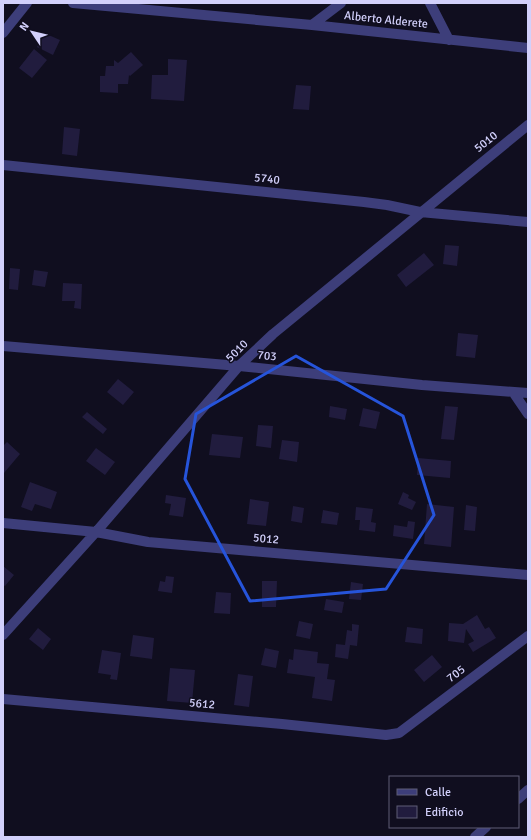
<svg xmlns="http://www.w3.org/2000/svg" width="531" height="840" viewBox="0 0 531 840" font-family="Signika,sans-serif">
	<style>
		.building { fill: #211c3e }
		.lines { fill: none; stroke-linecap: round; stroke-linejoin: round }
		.minor { stroke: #3d3e7a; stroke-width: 10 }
		.marked { fill: none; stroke: #2654da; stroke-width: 3; stroke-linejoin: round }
		.labels { text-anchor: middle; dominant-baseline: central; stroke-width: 3; stroke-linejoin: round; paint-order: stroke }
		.street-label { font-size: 12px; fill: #d2d0fb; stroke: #100e1f }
	</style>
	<rect width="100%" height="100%" fill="#100e1f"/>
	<!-- building -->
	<path class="building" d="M44,33L60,40L53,55L37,47Z
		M34,49L47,60L32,78L19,68Z
		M131,52L143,65L130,76L129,75L128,84H118V93L100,92V76H105L106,66H114V60L118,63Z
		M168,59L187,60L184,101L151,99L152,75H168Z
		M296,85L311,86L309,110L293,109Z
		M64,127L80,129L77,156L62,154Z
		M445,245L459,246L457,266L443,264Z
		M424,253L434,265L406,287L397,275Z
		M10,268L20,269L18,290L9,289Z
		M34,270L48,272L45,287L32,285Z
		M63,283L82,284L81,309L74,308L75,301H62Z
		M458,333L478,335L475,358L456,356Z
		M118,379L134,392L123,405L107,392Z
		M330,406L347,409L345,420L329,417Z
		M445,406L458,407L454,440L441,439Z
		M363,408L380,412L376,429L359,426Z
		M87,412L107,429L103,434L82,417Z
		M258,425L273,426L271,448L256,446Z
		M212,434L243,437L240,458L209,455Z
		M282,440L299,442L297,462L279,459Z
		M7,442L20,454L4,473L3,472V446Z
		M96,448L115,462L105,475L86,461Z
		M418,458L451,461L450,478L417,475Z
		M30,482L57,492L51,509L35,504L32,511L21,507Z
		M403,492L409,495L408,498L416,502L412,510L398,504Z
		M166,495L186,498L183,517L169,515L171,504L165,503Z
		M250,499L269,502L266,526L247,524Z
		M427,504L454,507L451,547L424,544Z
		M466,505L477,507L475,531L464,530Z
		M293,506L304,508L302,523L291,521Z
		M356,507L373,509L371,522L376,523L375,532L359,530L360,520H355Z
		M323,510L339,513L337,525L321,523Z
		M408,521L415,522L413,539L393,536L394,525L407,527Z
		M3,566L14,575L5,586L3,585Z
		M166,576L174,577L172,593L158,591L160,581L165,582Z
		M262,581H277L276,607H262Z
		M351,582L363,584L361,600L349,599Z
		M216,592L231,593L230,614L214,613Z
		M326,599L344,602L342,613L324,610Z
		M477,615L485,629L489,627L496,638L473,652L468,644L474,641L466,629L464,643L448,641L449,623L463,624Z
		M299,621L313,624L310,639L296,636Z
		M352,624L359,625L357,646L350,645L348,659L335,657L336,644L345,645L347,630L352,631Z
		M407,627L423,629L422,644L405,642Z
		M38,628L51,639L43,650L29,639Z
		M133,635L154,638L152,659L130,656Z
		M265,648L279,651L276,668L261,665Z
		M294,649L318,652L317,663L329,664L327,679L335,680L332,701L312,698L315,677L287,673L289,659L293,660Z
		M102,650L121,653L117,680L110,679L111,675L98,673Z
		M432,655L442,667L424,682L414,670Z
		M170,668L195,670L192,703L167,701Z
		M238,674L253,676L249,707L234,705Z"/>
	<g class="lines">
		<!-- minor -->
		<path class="minor" d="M73,3L312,25L528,48
			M430,3L449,40
			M312,25L341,3
			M3,33L27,3
			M3,165L364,202L387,205L420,212L528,222
			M3,346L239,366L422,385L528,393
			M513,392L528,414
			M3,523L96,532L148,542L528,575
			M3,635L96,532L239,366L273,334L528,125
			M3,699L282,724L386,735L399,733L528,636
			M518,799L528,790
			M475,837L486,827"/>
	</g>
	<!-- marked area -->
	<path class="marked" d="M296,356L403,416L434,515L386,589L250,601L185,479L196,414Z"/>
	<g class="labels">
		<!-- street labels -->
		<g class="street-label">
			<text transform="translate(386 20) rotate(6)">Alberto Alderete</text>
			<text transform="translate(486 142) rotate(-39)">5010</text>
			<text transform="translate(267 179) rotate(6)">5740</text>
			<text transform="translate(237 351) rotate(-45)">5010</text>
			<text transform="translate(267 356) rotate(6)">703</text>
			<text transform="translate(266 539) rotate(5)">5012</text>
			<text transform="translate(456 674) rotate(-37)">705</text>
			<text transform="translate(202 704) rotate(5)">5612</text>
		</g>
	</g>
	<!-- border -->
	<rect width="531" height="840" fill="none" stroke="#d2d0fb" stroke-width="8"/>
	<!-- legend -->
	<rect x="389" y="776" width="130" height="52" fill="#100e1f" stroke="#5e5c77"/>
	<rect x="397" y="789" width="20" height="6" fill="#3d3e7a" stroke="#5e5c77"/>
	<text x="425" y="796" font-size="12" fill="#d2d0fb">Calle</text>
	<rect x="397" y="806" width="20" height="12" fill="#211c3e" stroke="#5e5c77"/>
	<text x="425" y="816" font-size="12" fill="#d2d0fb">Edificio</text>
	<!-- north arrow -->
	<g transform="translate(32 32) rotate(305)" stroke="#100e1f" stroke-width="3" paint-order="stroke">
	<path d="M0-3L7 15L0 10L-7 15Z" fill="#d2d0fb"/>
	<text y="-6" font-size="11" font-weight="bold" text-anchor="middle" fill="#d2d0fb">N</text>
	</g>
</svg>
